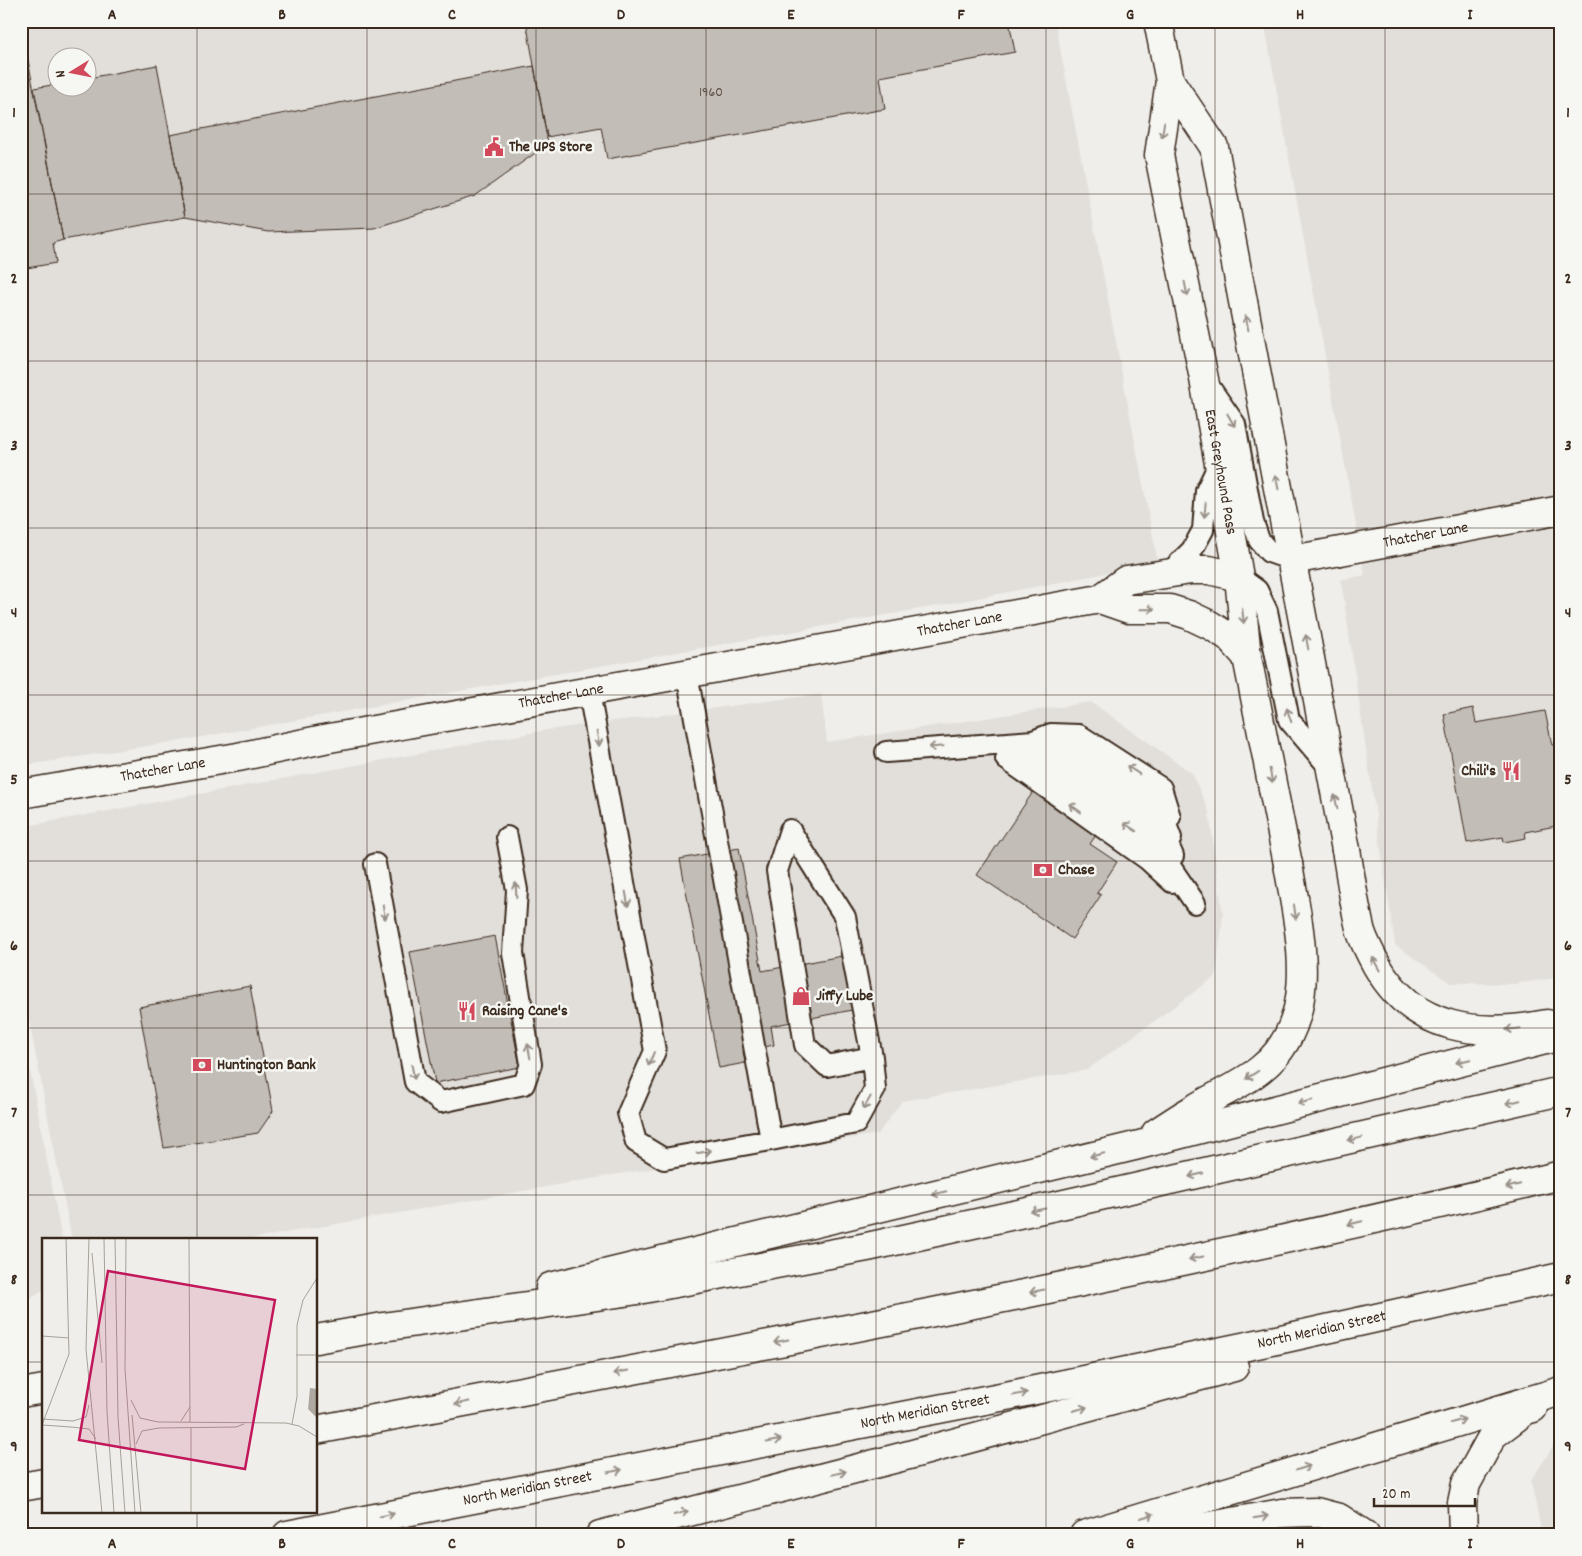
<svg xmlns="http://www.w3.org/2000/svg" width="1582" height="1556" viewBox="0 0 1582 1556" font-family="Dekko,sans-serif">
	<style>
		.built { fill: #e2dfdb; fill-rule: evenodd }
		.building { fill: #c2bdb7; stroke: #3b2a1e }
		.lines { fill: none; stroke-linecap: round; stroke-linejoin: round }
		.service-casing { stroke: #3b2a1e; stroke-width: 24 }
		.minor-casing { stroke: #3b2a1e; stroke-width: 31 }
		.tertiary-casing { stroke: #3b2a1e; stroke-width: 31 }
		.motorway-casing { stroke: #3b2a1e; stroke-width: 31 }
		.service { stroke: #f6f6f2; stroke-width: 20 }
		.minor { stroke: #f6f6f2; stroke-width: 28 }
		.tertiary { stroke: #f6f6f2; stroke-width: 28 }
		.motorway { stroke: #f6f6f2; stroke-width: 28 }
		.oneway { stroke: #989088 }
		.grid { fill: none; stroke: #3b2a1e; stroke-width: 1; stroke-opacity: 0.55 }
		.labels { text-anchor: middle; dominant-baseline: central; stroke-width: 5; stroke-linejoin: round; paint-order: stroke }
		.number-label { font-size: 14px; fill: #5d4f44 }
		.poi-label { font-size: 16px; font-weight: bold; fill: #3b2a1e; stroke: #f6f6f2; text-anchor: start }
		.street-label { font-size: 16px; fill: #3b2a1e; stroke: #f6f6f2 }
		.inset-road { fill: none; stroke: #a7a098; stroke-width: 1 }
		.view { fill: #c2185b; fill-opacity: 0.15; stroke: #c2185b; stroke-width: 2.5 }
		.inset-edge { fill: none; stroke: #3b2a1e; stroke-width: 2.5 }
		.neatline { fill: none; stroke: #3b2a1e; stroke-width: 2 }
		.grid-label { font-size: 16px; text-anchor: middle; font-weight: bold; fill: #3b2a1e }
	</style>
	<rect width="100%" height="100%" fill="#efeeea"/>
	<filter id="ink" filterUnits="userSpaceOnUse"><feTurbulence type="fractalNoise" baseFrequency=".02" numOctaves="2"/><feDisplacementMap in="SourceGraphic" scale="10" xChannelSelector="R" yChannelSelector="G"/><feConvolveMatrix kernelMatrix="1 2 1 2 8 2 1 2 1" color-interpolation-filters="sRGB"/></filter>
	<g filter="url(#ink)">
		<!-- built -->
		<path class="built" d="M21,21H1055L1158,563L942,605L191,739L21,766ZM58,58H88V88H58Z
			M1264,21H1561V977L1514,984L1450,983L1395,945L1341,580L1365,575Z
			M821,694L827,742L1091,702L1192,773L1209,812L1223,915L1216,976L1087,1070L902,1101L878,1134L619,1174L245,1240H72L21,980V827L546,730Z
			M21,1022L62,1240H44V1289L29,1299L21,1301Z
			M1561,1444V1535H1542L1531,1481L1553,1446Z"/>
		<!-- building -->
		<path class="building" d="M526,21H1009L1015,52L880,77L885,109L607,159L601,127L547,137Z
			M21,24L63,240L53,243L56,263L21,269Z
			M157,65L185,217L63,240L34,88L58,84V88H88V78Z
			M534,66L548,144L475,196L374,228L268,232L185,217L170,135Z
			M1473,708L1476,723L1545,711L1552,745L1560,743L1561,745V825L1525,832L1526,838L1504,842L1503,837L1467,843L1444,714Z
			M1035,789L1098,832L1090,844L1117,862L1097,893L1101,895L1072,939L977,875Z
			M739,848L762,971L842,956L852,1010L771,1026L774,1045L743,1051L745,1063L719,1068L680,859Z
			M495,936L520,1067L435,1083L410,952Z
			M250,986L273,1111L258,1133L164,1148L139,1007Z"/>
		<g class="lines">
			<!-- service casing -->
			<g class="service-casing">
				<path id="service" d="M1208,385L1235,424L1253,522L1259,540L1269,552L1292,560
					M1168,574L1192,550L1203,530L1206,491L1219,464
					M1239,577L1257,590L1267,611L1289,720L1329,767
					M589,692L655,1051L628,1113L636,1142L664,1159L771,1140L687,674
					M1051,734L1079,735L1161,788L1170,817
					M1033,741L1051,734L1159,806L1171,838
					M1007,743L1033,741L1162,831L1173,856
					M886,752L1007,743L1155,844L1195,903
					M1006,759L1147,859L1172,882
					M790,830L845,917L872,1057L827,1066L805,1045L777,871Z
					M375,864L415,1082L441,1102L524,1084L531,1064L513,953L517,890L507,837
					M771,1140L856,1123L875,1089L872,1057"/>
			</g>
			<!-- minor casing -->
			<g class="minor-casing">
				<g id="minor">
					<path id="s1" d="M1292,560L1561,510"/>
					<path d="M1100,599L1129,609H1170L1189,615L1210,625L1229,637L1247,657"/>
					<path id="s2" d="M21,794L238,757L324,739L1100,599L1126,580L1191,570H1209L1239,577"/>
				</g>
			</g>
			<!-- tertiary casing -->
			<g class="tertiary-casing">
				<g id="tertiary">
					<path id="s3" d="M1158,21L1170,81L1159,155L1204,379L1239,577L1247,657L1288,864"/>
					<path d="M1170,81L1214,147L1346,850"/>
				</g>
			</g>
			<!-- motorway casing -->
			<g class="motorway-casing">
				<g id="motorway">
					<path d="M1346,850C1351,877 1354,905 1361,932C1365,944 1371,955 1377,966C1415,1032 1479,1037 1547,1024"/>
					<path d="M1156,1133C1168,1125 1180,1117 1192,1110C1214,1096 1240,1086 1261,1069C1323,1020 1299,930 1288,864"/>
					<path d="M550,1287L1139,1145L1561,1036"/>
					<path d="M316,1339L383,1327L638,1290L867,1247L1060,1205L1561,1091"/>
					<path d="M21,1393L44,1389"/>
					<path d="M316,1430C732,1351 1149,1276 1561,1175"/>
					<path d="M21,1487L44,1483"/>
					<path id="s4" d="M287,1535L1016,1394L1286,1338L1561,1277"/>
					<path d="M600,1535L909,1455L1234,1367"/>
					<path d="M1084,1535L1561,1391"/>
					<path d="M1161,1535L1282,1513L1316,1512L1339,1518L1365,1535"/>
					<path d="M1463,1535L1462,1503L1466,1484L1493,1435L1526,1410L1533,1408"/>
				</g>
			</g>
			<!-- service -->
			<use href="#service" class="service"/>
			<!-- minor -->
			<use href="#minor" class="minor"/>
			<!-- tertiary -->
			<use href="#tertiary" class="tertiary"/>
			<!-- motorway -->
			<use href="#motorway" class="motorway"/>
		</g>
		<!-- one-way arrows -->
		<defs><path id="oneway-shaft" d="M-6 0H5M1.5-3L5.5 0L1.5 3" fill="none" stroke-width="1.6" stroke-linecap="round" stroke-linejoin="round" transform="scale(1.25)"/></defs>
		<g class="oneway">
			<use href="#oneway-shaft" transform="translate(1163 130) rotate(98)"/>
			<use href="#oneway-shaft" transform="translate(1186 289) rotate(79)"/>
			<use href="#oneway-shaft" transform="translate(1247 323) rotate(-101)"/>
			<use href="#oneway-shaft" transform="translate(1231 420) rotate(60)"/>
			<use href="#oneway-shaft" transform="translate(1277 482) rotate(-101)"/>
			<use href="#oneway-shaft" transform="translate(1205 510) rotate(95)"/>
			<use href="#oneway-shaft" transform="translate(1147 609) rotate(-1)"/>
			<use href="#oneway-shaft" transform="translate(1243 616) rotate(84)"/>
			<use href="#oneway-shaft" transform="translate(1307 642) rotate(-100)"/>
			<use href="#oneway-shaft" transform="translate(1289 715) rotate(-108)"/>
			<use href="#oneway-shaft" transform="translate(598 739) rotate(80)"/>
			<use href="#oneway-shaft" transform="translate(936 747) rotate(175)"/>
			<use href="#oneway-shaft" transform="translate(1133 770) rotate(-147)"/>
			<use href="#oneway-shaft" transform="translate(1271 776) rotate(79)"/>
			<use href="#oneway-shaft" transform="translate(1336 802) rotate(-101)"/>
			<use href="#oneway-shaft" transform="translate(1075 808) rotate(-144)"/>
			<use href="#oneway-shaft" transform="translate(1130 827) rotate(-146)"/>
			<use href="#oneway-shaft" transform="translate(516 890) rotate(-93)"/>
			<use href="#oneway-shaft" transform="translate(627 899) rotate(80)"/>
			<use href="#oneway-shaft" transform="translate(384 912) rotate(79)"/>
			<use href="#oneway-shaft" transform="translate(1295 912) rotate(82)"/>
			<use href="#oneway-shaft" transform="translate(1376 964) rotate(-119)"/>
			<use href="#oneway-shaft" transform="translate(1513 1029) rotate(174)"/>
			<use href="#oneway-shaft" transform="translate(529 1051) rotate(-100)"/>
			<use href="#oneway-shaft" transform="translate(651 1059) rotate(113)"/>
			<use href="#oneway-shaft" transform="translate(1463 1061) rotate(166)"/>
			<use href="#oneway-shaft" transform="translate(413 1072) rotate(79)"/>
			<use href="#oneway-shaft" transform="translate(1252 1075) rotate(147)"/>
			<use href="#oneway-shaft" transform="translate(1305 1102) rotate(166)"/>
			<use href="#oneway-shaft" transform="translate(1513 1102) rotate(167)"/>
			<use href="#oneway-shaft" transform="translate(867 1103) rotate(119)"/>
			<use href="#oneway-shaft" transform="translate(1355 1139) rotate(167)"/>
			<use href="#oneway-shaft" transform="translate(704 1152) rotate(-10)"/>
			<use href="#oneway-shaft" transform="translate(1097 1155) rotate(166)"/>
			<use href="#oneway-shaft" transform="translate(1196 1175) rotate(167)"/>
			<use href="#oneway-shaft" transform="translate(1513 1186) rotate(167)"/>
			<use href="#oneway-shaft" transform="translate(939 1193) rotate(166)"/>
			<use href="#oneway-shaft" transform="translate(1038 1210) rotate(168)"/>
			<use href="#oneway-shaft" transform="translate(1355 1223) rotate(167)"/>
			<use href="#oneway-shaft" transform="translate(1196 1258) rotate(168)"/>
			<use href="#oneway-shaft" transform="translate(1037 1291) rotate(169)"/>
			<use href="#oneway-shaft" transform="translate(781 1341) rotate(169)"/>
			<use href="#oneway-shaft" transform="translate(621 1372) rotate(169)"/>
			<use href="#oneway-shaft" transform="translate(1020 1394) rotate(-11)"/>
			<use href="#oneway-shaft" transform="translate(462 1403) rotate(169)"/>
			<use href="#oneway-shaft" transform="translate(1080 1409) rotate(-15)"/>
			<use href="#oneway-shaft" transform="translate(1458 1421) rotate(-16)"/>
			<use href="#oneway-shaft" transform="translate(774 1441) rotate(-11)"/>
			<use href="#oneway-shaft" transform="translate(1303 1468) rotate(-17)"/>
			<use href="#oneway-shaft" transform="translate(615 1471) rotate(-11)"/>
			<use href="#oneway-shaft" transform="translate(839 1473) rotate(-14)"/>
			<use href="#oneway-shaft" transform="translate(681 1513) rotate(-15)"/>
			<use href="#oneway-shaft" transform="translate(387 1515) rotate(-11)"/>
			<use href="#oneway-shaft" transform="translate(1147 1516) rotate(-17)"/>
			<use href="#oneway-shaft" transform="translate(1261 1517) rotate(-9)"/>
		</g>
	</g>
	<!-- grid -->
	<path class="grid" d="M197,21V1240M367,21V1535M536,21V1535M706,21V1535M876,21V1535M1046,21V1535M1215,21V1535M1385,21V1535M21,194H1561M21,361H1561M21,528H1561M21,695H1561M21,861H1561M21,1028H1561M21,1195H1561M21,1362H44M316,1362H1561M197,1512V1535"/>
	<!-- icons -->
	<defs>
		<g id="civic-bare" transform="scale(1.5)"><path d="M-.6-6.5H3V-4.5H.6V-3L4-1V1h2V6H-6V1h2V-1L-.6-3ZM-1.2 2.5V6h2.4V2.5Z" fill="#d1495b" stroke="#f6f6f2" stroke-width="2.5" paint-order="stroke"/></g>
		<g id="restaurant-bare" transform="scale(1.5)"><path d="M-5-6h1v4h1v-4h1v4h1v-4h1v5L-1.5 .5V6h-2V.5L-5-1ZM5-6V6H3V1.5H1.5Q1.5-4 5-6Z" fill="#d1495b" stroke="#f6f6f2" stroke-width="2.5" paint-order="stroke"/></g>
		<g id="bank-bare" transform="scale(1.5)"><path d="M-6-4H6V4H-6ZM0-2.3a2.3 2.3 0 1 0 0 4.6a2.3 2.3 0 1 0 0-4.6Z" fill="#d1495b" stroke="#f6f6f2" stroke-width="2.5" paint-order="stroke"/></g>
		<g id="shop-bare" transform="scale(1.5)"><path d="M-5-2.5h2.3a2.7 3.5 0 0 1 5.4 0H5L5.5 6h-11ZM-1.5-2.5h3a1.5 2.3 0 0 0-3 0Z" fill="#d1495b" stroke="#f6f6f2" stroke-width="2.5" paint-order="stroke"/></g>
	</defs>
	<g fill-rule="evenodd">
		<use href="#civic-bare" x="494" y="147"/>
		<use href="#restaurant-bare" x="1511" y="771"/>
		<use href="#bank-bare" x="1043" y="870"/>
		<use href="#shop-bare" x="801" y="996"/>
		<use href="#restaurant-bare" x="467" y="1011"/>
		<use href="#bank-bare" x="202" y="1065"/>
	</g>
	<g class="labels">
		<!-- number labels -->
		<g class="number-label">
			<text x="711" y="93">1960</text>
		</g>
		<!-- poi labels -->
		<g class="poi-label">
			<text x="509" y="147">The UPS Store</text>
			<text x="1496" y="771" text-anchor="end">Chili's</text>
			<text x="1058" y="870">Chase</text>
			<text x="816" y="996">Jiffy Lube</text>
			<text x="482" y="1011">Raising Cane's</text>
			<text x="217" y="1065">Huntington Bank</text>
		</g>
		<!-- street labels -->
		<g class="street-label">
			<text stroke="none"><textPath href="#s3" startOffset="459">East Greyhound Pass</textPath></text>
			<text stroke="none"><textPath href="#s1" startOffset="136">Thatcher Lane</textPath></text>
			<text stroke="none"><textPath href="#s2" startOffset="954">Thatcher Lane</textPath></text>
			<text stroke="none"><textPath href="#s2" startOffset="549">Thatcher Lane</textPath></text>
			<text stroke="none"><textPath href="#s2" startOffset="144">Thatcher Lane</textPath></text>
			<text stroke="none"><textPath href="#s4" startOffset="1055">North Meridian Street</textPath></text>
			<text stroke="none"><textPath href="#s4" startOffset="650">North Meridian Street</textPath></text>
			<text stroke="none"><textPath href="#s4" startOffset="245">North Meridian Street</textPath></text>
		</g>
	</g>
	<!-- overview -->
	<g transform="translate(42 1238)">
		<rect width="275" height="275" fill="#efeeea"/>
		<path d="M268,150L275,151V180L266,171Z" fill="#afa8a1"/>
		<path class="inset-road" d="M47,0L44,111L60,275M62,0L65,174L72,275M73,0L76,179L83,275M84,0L83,131L93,275M147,0L148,184M50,15L60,125M275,80V104M0,98L27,100M254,117H275M89,162L98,180L116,184M90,177L99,275M0,181L31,183M31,183L44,179L47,167M139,183L148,169M116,184L244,185L257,188L275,199M250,186L255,159V87L261,62L275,40M0,187L27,116L24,0M0,187L29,189M29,189L47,191L54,201M117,190L194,189L202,186M149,190V275M94,206L100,193L117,190"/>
		<path class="view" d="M66,33L233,62L203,231L37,202Z"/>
		<rect width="275" height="275" class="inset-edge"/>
	</g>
	<!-- margin -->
	<rect width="1582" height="1556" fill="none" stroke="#f6f6f2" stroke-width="55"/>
	<!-- north arrow -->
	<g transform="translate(72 72) rotate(260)"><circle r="24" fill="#f6f6f2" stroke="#aba49d"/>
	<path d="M0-4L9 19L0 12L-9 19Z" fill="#d1495b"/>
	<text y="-8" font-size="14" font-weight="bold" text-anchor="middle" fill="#3b2a1e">N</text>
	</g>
	<!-- scale -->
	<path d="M1374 1498v8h101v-8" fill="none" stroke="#3b2a1e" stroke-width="2.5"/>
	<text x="1382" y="1498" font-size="15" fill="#3b2a1e" stroke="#f6f6f2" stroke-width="4" paint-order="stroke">20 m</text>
	<rect x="28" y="28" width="1526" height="1500" class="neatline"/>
	<g class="grid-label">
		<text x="112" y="19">A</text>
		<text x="282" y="19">B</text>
		<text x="452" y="19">C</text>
		<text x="621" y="19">D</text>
		<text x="791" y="19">E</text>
		<text x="961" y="19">F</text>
		<text x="1130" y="19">G</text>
		<text x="1300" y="19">H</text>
		<text x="1470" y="19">I</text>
		<text x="14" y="117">1</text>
		<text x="1568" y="117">1</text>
		<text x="14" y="283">2</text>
		<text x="1568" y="283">2</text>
		<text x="14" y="450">3</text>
		<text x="1568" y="450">3</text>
		<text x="14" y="617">4</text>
		<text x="1568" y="617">4</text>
		<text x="14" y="784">5</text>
		<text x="1568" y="784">5</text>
		<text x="14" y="950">6</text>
		<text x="1568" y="950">6</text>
		<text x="14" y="1117">7</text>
		<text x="1568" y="1117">7</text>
		<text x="14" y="1284">8</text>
		<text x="1568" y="1284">8</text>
		<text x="14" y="1451">9</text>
		<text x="1568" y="1451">9</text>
		<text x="112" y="1548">A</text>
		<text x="282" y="1548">B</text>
		<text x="452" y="1548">C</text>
		<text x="621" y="1548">D</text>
		<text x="791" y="1548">E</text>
		<text x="961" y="1548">F</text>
		<text x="1130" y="1548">G</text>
		<text x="1300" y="1548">H</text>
		<text x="1470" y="1548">I</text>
	</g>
</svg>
